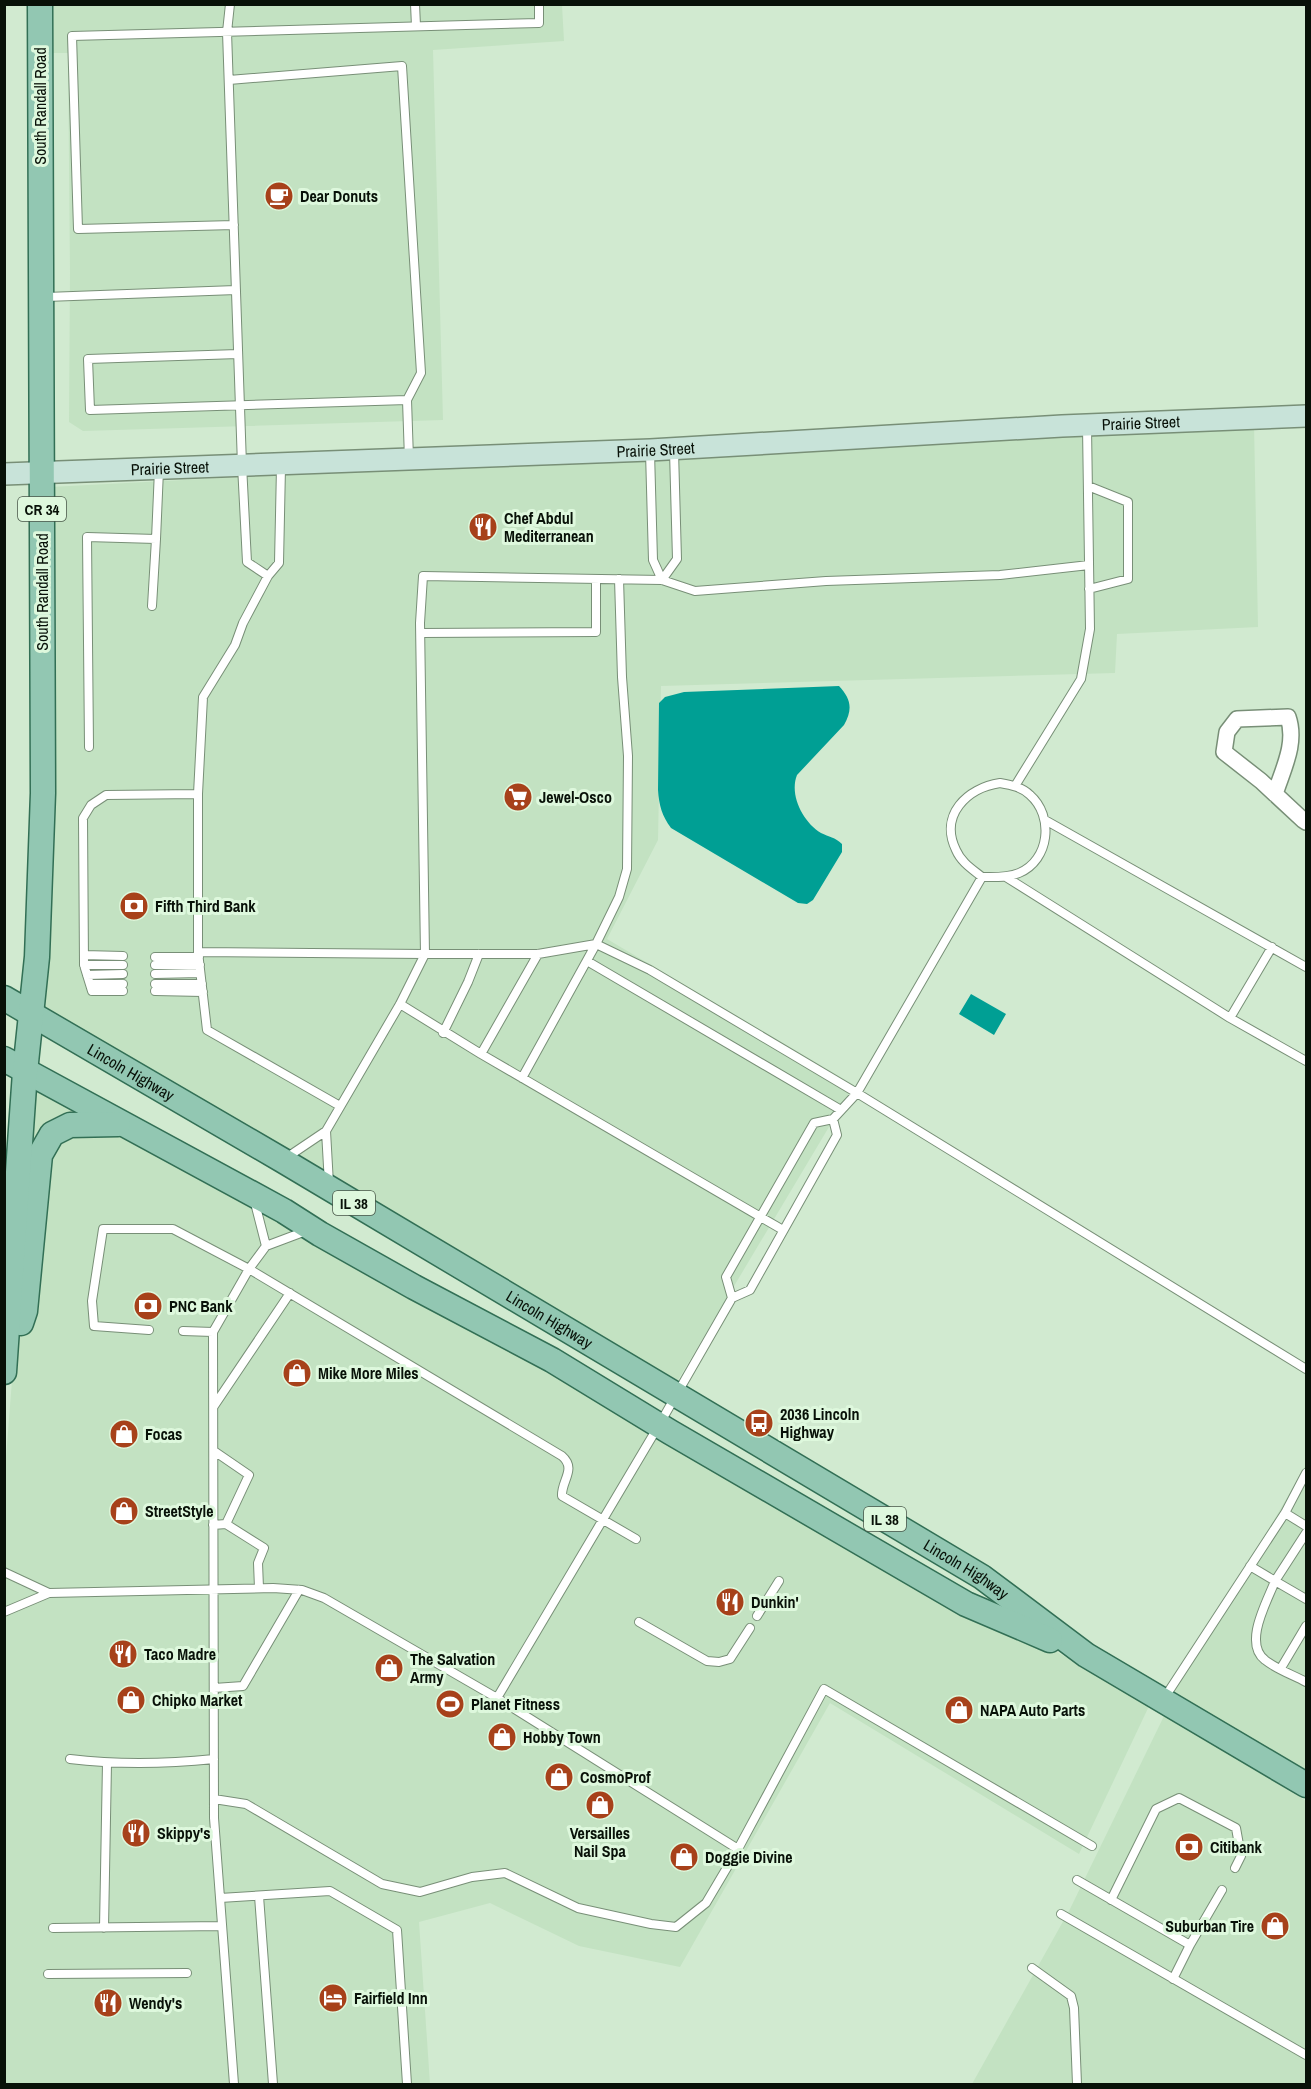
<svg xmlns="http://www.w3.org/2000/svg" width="1311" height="2089" viewBox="0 0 1311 2089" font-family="'Archivo Narrow',sans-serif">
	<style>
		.built { fill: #c3e2c2 }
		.water { fill: #009f94 }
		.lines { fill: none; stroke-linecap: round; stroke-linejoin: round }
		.lane-casing { stroke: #788f77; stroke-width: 10 }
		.street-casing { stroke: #788f77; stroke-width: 18 }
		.secondary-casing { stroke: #788f77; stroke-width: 24 }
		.primary-casing { stroke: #326f55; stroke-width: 27 }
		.lane { stroke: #fff; stroke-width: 8 }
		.street { stroke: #fff; stroke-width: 15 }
		.secondary { stroke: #c8e3d9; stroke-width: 21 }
		.primary { stroke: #92c7b2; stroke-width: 24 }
		.labels { text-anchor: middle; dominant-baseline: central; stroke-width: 6; stroke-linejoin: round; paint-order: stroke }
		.shield { fill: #def8dd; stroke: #485648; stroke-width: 1.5 }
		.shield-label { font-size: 15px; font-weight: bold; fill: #081108 }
		.street-label { font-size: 16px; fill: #081108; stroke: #def8dd }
		.poi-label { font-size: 16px; font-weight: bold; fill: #081108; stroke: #def8dd; text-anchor: start }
	</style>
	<rect width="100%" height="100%" fill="#d1ead0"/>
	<!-- built -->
	<path class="built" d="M49,5H562L564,41L433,50L443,420L83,431L69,422L70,272L68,53H50Z
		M1254,424L1258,627L1117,634L1115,673L661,686L658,840L607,939L854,1085L675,1385L423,1236L42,1005L50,487Z
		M35,1086L272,1214L1150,1704L1079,1854L830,1703L680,1967L579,1946L490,1903L419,1922L430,2084H5L4,1483Z
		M1306,1465V1775L1171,1697Z
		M1165,1714L1306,1801V2084H972L1070,1909Z"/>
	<!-- water -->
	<path class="water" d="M839,686C851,699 853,709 844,725L797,775C789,795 803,822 821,833C829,837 835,837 842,844V852L813,900L807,904L798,903L671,828C662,816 659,805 658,790L659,703L665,697L684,692Z
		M971,994L1006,1014L994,1035L959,1014Z"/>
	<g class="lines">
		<!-- lane casing -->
		<g class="lane-casing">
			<path id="lane" d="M230,4L227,32L242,465L247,562L268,576L279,563L281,467
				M415,4L416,26
				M229,80L402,66L421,373L407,400
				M234,225L78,229L72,36L539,23V4
				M46,297L236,290
				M238,354L88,359L90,410L407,400L409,459
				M650,452L653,560L662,580
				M1088,486L1128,502V579L1089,589
				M619,579L622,677L628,756L627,869L619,897L596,944L538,954H425L420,623L423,576L662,580L695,591L826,581L1000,575L1089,565
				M662,580L677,559L674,451
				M152,606L156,539
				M421,633L596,632V579
				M89,747L87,537L156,539L159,470
				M1000,783C1011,785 1022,787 1030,795C1054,816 1050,860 1019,873C1007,878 994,877 982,877C972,869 961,862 956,850C939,815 967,788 1000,783Z
				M1015,786L1081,679L1090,629L1087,427
				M198,794L203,697L235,645L243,623L268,576
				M1045,820L1306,967
				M1006,877L1230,1018L1306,1061
				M84,955L123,956
				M155,957H199
				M587,961L841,1110
				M84,965H123
				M155,965H200
				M155,974L200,973
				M87,975L123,974
				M90,984H123
				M155,984H202
				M123,991H92L84,965L83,818L91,805L106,795L198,794V952
				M155,991L203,992
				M400,1004L481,1054L538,954
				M1230,1018L1272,947
				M443,1033L468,982L479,954
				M481,1054L783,1230
				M522,1078L596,944L650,970L857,1093L1306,1369
				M326,1131L400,1004L425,954L198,952L207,1030L340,1106
				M286,1158L326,1131L329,1184
				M255,1203L266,1246L306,1231
				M732,1298L726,1277L814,1123L833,1119L857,1093L982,877
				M149,1330L94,1326L92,1301L103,1229H173L249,1269L562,1456C577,1469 561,1481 562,1496L636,1539
				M183,1331L213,1332
				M214,1406L290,1293
				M1285,1513L1306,1526
				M226,1524L264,1548L258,1563L259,1588
				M213,1525L226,1524L249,1475L214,1451
				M1306,1533L1275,1581L1306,1599
				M1250,1566L1275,1581C1267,1602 1243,1643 1265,1660C1276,1669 1293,1675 1306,1682
				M4,1572L49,1593L4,1612
				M49,1593L273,1588L302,1590L324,1598L497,1698L659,1425L732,1298L750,1290L837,1135L833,1119
				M757,1616L779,1581
				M639,1622L707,1661L719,1662L730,1659L750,1628
				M1281,1668L1306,1626
				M214,1688L243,1686L299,1590
				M1165,1697L1285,1513L1306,1473
				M497,1698L738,1849L824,1689L1092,1846
				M70,1759C119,1765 166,1764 214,1759
				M214,1799L246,1804L382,1884L420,1892L472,1877L505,1873L578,1908L651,1924L676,1927L706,1903L738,1849
				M1077,1880L1190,1945L1173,1979
				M259,1896L273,2084
				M220,1898L330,1891L397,1930L407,2084
				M1111,1900L1156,1809L1179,1798L1236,1828L1241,1856L1235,1868
				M1061,1914L1306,2055
				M53,1928L222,1926
				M104,1928L107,1763
				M1190,1945L1222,1890
				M1032,1968L1071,1996L1074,2008L1077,2084
				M48,1974L187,1973
				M234,2084L214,1818L213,1332L249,1269L266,1246"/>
		</g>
		<!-- street casing -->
		<g class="street-casing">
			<path id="street" d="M1275,794C1283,769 1297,743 1288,717L1237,719L1227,732L1224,752L1261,781L1303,820L1306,822"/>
		</g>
		<!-- secondary casing -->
		<g class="secondary-casing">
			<g id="secondary">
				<path id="s1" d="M4,474L650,450L1062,426L1306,416"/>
			</g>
		</g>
		<!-- primary casing -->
		<g class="primary-casing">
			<g id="primary">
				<path id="s2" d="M4,998L282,1160L982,1577L1086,1655L1306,1785"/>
				<path d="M4,1059L284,1211L320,1234L414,1287L552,1360L670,1432L966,1604L1050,1640"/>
				<path d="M21,1323L25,1311L40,1155L52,1134L70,1125L118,1124"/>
				<path d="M4,1372L25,1072L37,957L43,793L40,4"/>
			</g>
		</g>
		<!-- lane -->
		<use href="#lane" class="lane"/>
		<!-- street -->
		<use href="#street" class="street"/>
		<!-- secondary -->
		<use href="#secondary" class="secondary"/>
		<!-- primary -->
		<use href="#primary" class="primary"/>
	</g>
	<!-- icons -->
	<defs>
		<g id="cafe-disc" transform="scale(1.5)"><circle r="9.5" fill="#a7411a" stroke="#def8dd"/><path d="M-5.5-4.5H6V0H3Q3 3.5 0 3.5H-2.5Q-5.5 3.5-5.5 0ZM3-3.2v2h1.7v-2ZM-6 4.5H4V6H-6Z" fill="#fff"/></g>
		<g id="restaurant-disc" transform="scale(1.5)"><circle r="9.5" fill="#a7411a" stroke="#def8dd"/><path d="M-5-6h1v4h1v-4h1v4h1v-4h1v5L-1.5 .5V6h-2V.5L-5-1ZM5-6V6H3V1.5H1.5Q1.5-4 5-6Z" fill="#fff"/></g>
		<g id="supermarket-disc" transform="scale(1.5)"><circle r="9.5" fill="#a7411a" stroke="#def8dd"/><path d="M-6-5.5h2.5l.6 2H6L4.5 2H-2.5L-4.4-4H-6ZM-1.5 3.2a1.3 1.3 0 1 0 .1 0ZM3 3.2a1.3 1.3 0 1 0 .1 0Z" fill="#fff"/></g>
		<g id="bank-disc" transform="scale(1.5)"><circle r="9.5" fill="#a7411a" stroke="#def8dd"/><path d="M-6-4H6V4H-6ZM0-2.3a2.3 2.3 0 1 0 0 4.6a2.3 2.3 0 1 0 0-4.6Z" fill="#fff"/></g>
		<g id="shop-disc" transform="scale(1.5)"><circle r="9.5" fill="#a7411a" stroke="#def8dd"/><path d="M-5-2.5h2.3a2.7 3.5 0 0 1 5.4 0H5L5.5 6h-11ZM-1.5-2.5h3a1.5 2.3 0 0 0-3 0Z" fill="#fff"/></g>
		<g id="bus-disc" transform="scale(1.5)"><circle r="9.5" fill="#a7411a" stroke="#def8dd"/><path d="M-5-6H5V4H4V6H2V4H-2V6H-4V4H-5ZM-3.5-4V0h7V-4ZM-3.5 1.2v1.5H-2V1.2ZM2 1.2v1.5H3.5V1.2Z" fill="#fff"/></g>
		<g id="stadium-disc" transform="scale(1.5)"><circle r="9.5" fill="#a7411a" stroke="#def8dd"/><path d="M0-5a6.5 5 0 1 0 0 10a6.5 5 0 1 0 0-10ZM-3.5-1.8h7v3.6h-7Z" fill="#fff"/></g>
		<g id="hotel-disc" transform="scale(1.5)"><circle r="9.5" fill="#a7411a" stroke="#def8dd"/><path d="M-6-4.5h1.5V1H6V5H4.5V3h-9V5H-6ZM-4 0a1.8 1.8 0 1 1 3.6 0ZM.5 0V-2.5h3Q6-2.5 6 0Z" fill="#fff"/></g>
	</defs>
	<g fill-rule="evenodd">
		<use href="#cafe-disc" x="279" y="196"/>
		<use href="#restaurant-disc" x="483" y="527"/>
		<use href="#supermarket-disc" x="518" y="797"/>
		<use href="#bank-disc" x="134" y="906"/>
		<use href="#bank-disc" x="148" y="1306"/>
		<use href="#shop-disc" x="297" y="1373"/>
		<use href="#bus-disc" x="759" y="1423"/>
		<use href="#shop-disc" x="124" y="1434"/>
		<use href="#shop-disc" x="124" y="1511"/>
		<use href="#restaurant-disc" x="730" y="1602"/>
		<use href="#restaurant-disc" x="123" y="1654"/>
		<use href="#shop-disc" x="389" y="1668"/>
		<use href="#shop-disc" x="131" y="1700"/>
		<use href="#stadium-disc" x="450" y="1704"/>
		<use href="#shop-disc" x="959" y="1710"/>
		<use href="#shop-disc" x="502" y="1737"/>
		<use href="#shop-disc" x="559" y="1777"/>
		<use href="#shop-disc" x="600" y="1805"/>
		<use href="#restaurant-disc" x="136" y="1833"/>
		<use href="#bank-disc" x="1189" y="1847"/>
		<use href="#shop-disc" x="684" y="1857"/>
		<use href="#shop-disc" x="1275" y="1926"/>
		<use href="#hotel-disc" x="333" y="1998"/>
		<use href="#restaurant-disc" x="108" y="2003"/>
	</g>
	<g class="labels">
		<!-- shield labels -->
		<g class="shield">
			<rect x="18" y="497" width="48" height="24" rx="4.5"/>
			<rect x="333" y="1191" width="42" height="24" rx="4.5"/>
			<rect x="864" y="1507" width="42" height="24" rx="4.5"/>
		</g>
		<g class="shield-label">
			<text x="42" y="509">CR 34</text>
			<text x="354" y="1203">IL 38</text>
			<text x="885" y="1519">IL 38</text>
		</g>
		<!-- street labels -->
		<g class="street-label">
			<text transform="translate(40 106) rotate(-90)">South Randall Road</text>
			<text stroke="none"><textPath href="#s1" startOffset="1138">Prairie Street</textPath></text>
			<text stroke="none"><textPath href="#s1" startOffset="652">Prairie Street</textPath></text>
			<text stroke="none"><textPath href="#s1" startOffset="166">Prairie Street</textPath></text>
			<text transform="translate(42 592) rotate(-90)">South Randall Road</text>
			<text stroke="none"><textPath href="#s2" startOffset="147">Lincoln Highway</textPath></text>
			<text stroke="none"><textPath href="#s2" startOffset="633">Lincoln Highway</textPath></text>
			<text stroke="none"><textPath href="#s2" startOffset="1119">Lincoln Highway</textPath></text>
		</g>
		<!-- poi labels -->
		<g class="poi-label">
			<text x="300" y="196">Dear Donuts</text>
			<text x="504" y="518">Chef Abdul<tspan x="504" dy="18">Mediterranean</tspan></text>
			<text x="539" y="797">Jewel-Osco</text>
			<text x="155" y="906">Fifth Third Bank</text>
			<text x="169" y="1306">PNC Bank</text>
			<text x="318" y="1373">Mike More Miles</text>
			<text x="780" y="1414">2036 Lincoln<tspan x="780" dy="18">Highway</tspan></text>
			<text x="145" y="1434">Focas</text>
			<text x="145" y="1511">StreetStyle</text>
			<text x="751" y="1602">Dunkin'</text>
			<text x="144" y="1654">Taco Madre</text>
			<text x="410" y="1659">The Salvation<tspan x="410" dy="18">Army</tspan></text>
			<text x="152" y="1700">Chipko Market</text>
			<text x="471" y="1704">Planet Fitness</text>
			<text x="980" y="1710">NAPA Auto Parts</text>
			<text x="523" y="1737">Hobby Town</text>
			<text x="580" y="1777">CosmoProf</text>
			<text x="157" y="1833">Skippy's</text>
			<text x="600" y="1833" text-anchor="middle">Versailles<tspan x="600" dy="18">Nail Spa</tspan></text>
			<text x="1210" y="1847">Citibank</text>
			<text x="705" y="1857">Doggie Divine</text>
			<text x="1254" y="1926" text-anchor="end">Suburban Tire</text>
			<text x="354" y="1998">Fairfield Inn</text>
			<text x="129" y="2003">Wendy's</text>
		</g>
	</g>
	<!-- border -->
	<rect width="1311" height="2089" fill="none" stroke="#081108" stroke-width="12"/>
</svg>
